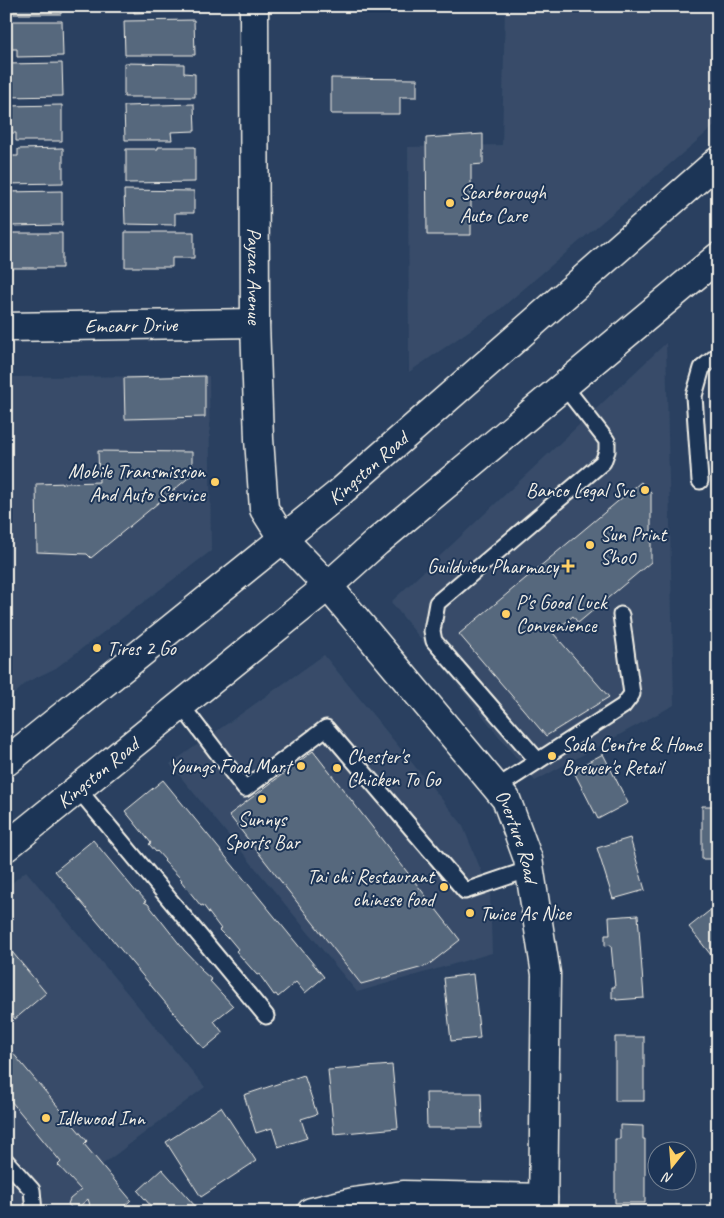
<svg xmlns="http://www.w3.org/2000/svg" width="724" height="1218" viewBox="0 0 724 1218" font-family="Caveat,sans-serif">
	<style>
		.built { fill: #374c69 }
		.building { fill: #56677d; stroke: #f4f1e8 }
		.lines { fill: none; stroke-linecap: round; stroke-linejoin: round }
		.service-casing { stroke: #f4f1e8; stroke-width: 19 }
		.minor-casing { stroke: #f4f1e8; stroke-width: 31 }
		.primary-casing { stroke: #f4f1e8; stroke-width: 31 }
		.service { stroke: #1d3557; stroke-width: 15 }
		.minor { stroke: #1d3557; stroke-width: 28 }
		.primary { stroke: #1d3557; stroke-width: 28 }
		.poi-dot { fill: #ffd166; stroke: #1d3557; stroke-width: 2 }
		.labels { text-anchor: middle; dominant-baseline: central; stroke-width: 4; stroke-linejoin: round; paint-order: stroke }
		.poi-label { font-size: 20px; fill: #f4f1e8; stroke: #1d3557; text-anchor: start }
		.street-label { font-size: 20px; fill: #f4f1e8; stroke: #1d3557 }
	</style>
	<rect width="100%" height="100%" fill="#2a4060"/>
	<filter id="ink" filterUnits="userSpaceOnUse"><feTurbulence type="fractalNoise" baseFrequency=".02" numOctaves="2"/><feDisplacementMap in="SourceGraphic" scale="10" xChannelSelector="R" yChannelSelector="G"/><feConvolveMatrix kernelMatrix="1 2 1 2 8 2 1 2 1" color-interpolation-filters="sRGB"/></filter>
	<g filter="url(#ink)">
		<!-- built -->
		<path class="built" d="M505,6H718V123L498,311L409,372L408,147L502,145Z
			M666,343L674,705L535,781L391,602Z
			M209,376L211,551L56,668L27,682L6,702V377Z
			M324,655L462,824L490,892L492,953L357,992L170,764Z
			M26,871L205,1087L102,1165L137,1212H6V888Z"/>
		<!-- building -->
		<path class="building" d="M6,6H61V14H6Z
			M134,6H184V11L134,13Z
			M194,20L195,55H125L124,21Z
			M6,21H62L63,56L17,57V49H6Z
			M62,63L63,96L6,97V64Z
			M124,63L184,64V73L195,74V97H124Z
			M331,78L417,79V97H400V114H331Z
			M194,104L195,131L171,132L172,140H125L124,106Z
			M62,105V141H16V133H6V106Z
			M483,134V164L471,165V235H427L426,138Z
			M158,147H195V182L126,183V149H158Z
			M63,148V183L6,184V156H18V149Z
			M124,190L194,191V213H175V225L125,224Z
			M62,191V225L10,226V213H6V192Z
			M125,232H194V258H172V267H125Z
			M6,233H62V268H6Z
			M205,376V417L125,419L124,378Z
			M98,451L192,452V475L91,558L87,554L37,552L36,484L99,482Z
			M641,482L651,493V562L578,623L573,616L553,633L609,697L546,736L459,634Z
			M313,751L460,940L427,966L361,984L229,815Z
			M603,754L628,803L598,819L573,770Z
			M163,780L324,977L305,993L296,982L278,997L276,994L274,995L259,974L257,975L236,951L238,949L228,937L227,938L219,930L221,929L203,905L201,906L181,881L182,880L164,861L165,860L157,851L156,852L149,844L151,843L125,811Z
			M702,806H718V859H702Z
			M630,838L645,890L613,899L597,848Z
			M93,840L137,893L138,892L146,901L144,902L148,904L184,950L202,969L201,970L212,980L210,981L233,1006L214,1021L223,1033L204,1049L55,871Z
			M718,904V964L689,927Z
			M638,915L644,998L616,1000V998H612V987H615L611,945L605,946V935H610L609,917Z
			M8,947L46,993L15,1019L6,1008V948Z
			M473,974L480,1038L451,1041L444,978Z
			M615,1037H644V1101H615Z
			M6,1045L87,1141L84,1144L131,1200L118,1212H82L90,1205L88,1199L74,1211L68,1204L70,1199L81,1190L58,1165L61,1162L6,1095Z
			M392,1065L398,1128L334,1134L328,1070Z
			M304,1075L317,1114L301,1119L307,1138L278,1147L272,1128L256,1133L244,1095Z
			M426,1093H481L482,1128H427Z
			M221,1107L256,1161L201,1197L166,1142Z
			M620,1125L643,1126V1139H645V1203H615V1139H620Z
			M162,1169L196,1207L192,1212H156L138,1191Z"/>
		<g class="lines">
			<!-- service casing -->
			<g class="service-casing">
				<path id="service" d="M700,481L694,396L702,368L718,355
					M181,705L245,789L326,728L465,891L530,869
					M538,761L434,641L432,631L437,603L603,462L607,451V441L564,386
					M496,788L623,706L632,694L621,615
					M78,789L266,1016
					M6,1161L32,1190L34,1212"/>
			</g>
			<!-- minor casing -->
			<g class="minor-casing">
				<g id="minor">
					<path id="s1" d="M254,6L255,323L259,439L264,509L283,539L328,586L506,799L528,859L546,974L543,1212"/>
					<path id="s2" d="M6,327L255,323"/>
					<path d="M311,1212L353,1202L403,1195L543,1198"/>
				</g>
			</g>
			<!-- primary casing -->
			<g class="primary-casing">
				<g id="primary">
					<path id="s3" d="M6,762L337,495L718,161"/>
					<path id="s4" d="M6,847L328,586L377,542L718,257"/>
				</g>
			</g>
			<!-- service -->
			<use href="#service" class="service"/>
			<!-- minor -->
			<use href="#minor" class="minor"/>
			<!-- primary -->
			<use href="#primary" class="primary"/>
		</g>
	</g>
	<!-- markers -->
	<g class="poi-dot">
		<circle cx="450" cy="203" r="5"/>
		<circle cx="215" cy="482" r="5"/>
		<circle cx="645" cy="490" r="5"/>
		<circle cx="590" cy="545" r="5"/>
		<path d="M565.5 558.5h5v5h5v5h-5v5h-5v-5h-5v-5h5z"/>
		<circle cx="506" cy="614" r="5"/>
		<circle cx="97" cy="648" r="5"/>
		<circle cx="552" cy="756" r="5"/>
		<circle cx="301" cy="766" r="5"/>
		<circle cx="337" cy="768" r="5"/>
		<circle cx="262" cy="799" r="5"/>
		<circle cx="444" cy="887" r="5"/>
		<circle cx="470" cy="913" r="5"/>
		<circle cx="46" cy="1118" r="5"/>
	</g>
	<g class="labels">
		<!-- poi labels -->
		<g class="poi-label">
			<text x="460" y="192">Scarborough<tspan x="460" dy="23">Auto Care</tspan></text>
			<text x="205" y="471" text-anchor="end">Mobile Transmission<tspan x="205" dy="23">And Auto Service</tspan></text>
			<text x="635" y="490" text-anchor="end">Banco Legal Svc</text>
			<text x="600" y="534">Sun Print<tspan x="600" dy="23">Sho0</tspan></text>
			<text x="558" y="566" text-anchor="end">Guildview Pharmacy</text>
			<text x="516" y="602">P's Good Luck<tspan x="516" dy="23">Convenience</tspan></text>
			<text x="107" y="648">Tires 2 Go</text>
			<text x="562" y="744">Soda Centre &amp; Home<tspan x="562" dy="23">Brewer's Retail</tspan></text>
			<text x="347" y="756">Chester's<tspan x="347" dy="23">Chicken To Go</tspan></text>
			<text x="291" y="766" text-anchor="end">Youngs Food Mart</text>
			<text x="262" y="819" text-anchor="middle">Sunnys<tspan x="262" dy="23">Sports Bar</tspan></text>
			<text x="434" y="876" text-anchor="end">Tai chi Restaurant<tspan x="434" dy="23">chinese food</tspan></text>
			<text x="480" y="913">Twice As Nice</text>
			<text x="56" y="1118">Idlewood Inn</text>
		</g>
		<!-- street labels -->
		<g class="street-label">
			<text stroke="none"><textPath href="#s1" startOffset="270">Payzac Avenue</textPath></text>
			<text stroke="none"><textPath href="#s2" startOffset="125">Emcarr Drive</textPath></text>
			<text stroke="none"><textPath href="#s3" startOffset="466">Kingston Road</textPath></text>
			<text stroke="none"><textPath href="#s4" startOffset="118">Kingston Road</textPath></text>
			<text stroke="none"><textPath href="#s1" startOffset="920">Overture Road</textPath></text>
		</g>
	</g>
	<!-- margin -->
	<rect width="724" height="1218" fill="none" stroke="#1d3557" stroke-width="25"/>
	<rect x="12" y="12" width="699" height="1193" fill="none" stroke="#f4f1e8" stroke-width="2" filter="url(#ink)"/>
	<!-- north arrow -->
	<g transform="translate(672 1166) rotate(197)"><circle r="24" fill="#1d3557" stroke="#738091"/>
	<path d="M0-4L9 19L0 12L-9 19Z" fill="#ffd166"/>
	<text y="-8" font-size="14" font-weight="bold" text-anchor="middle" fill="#f4f1e8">N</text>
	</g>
</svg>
